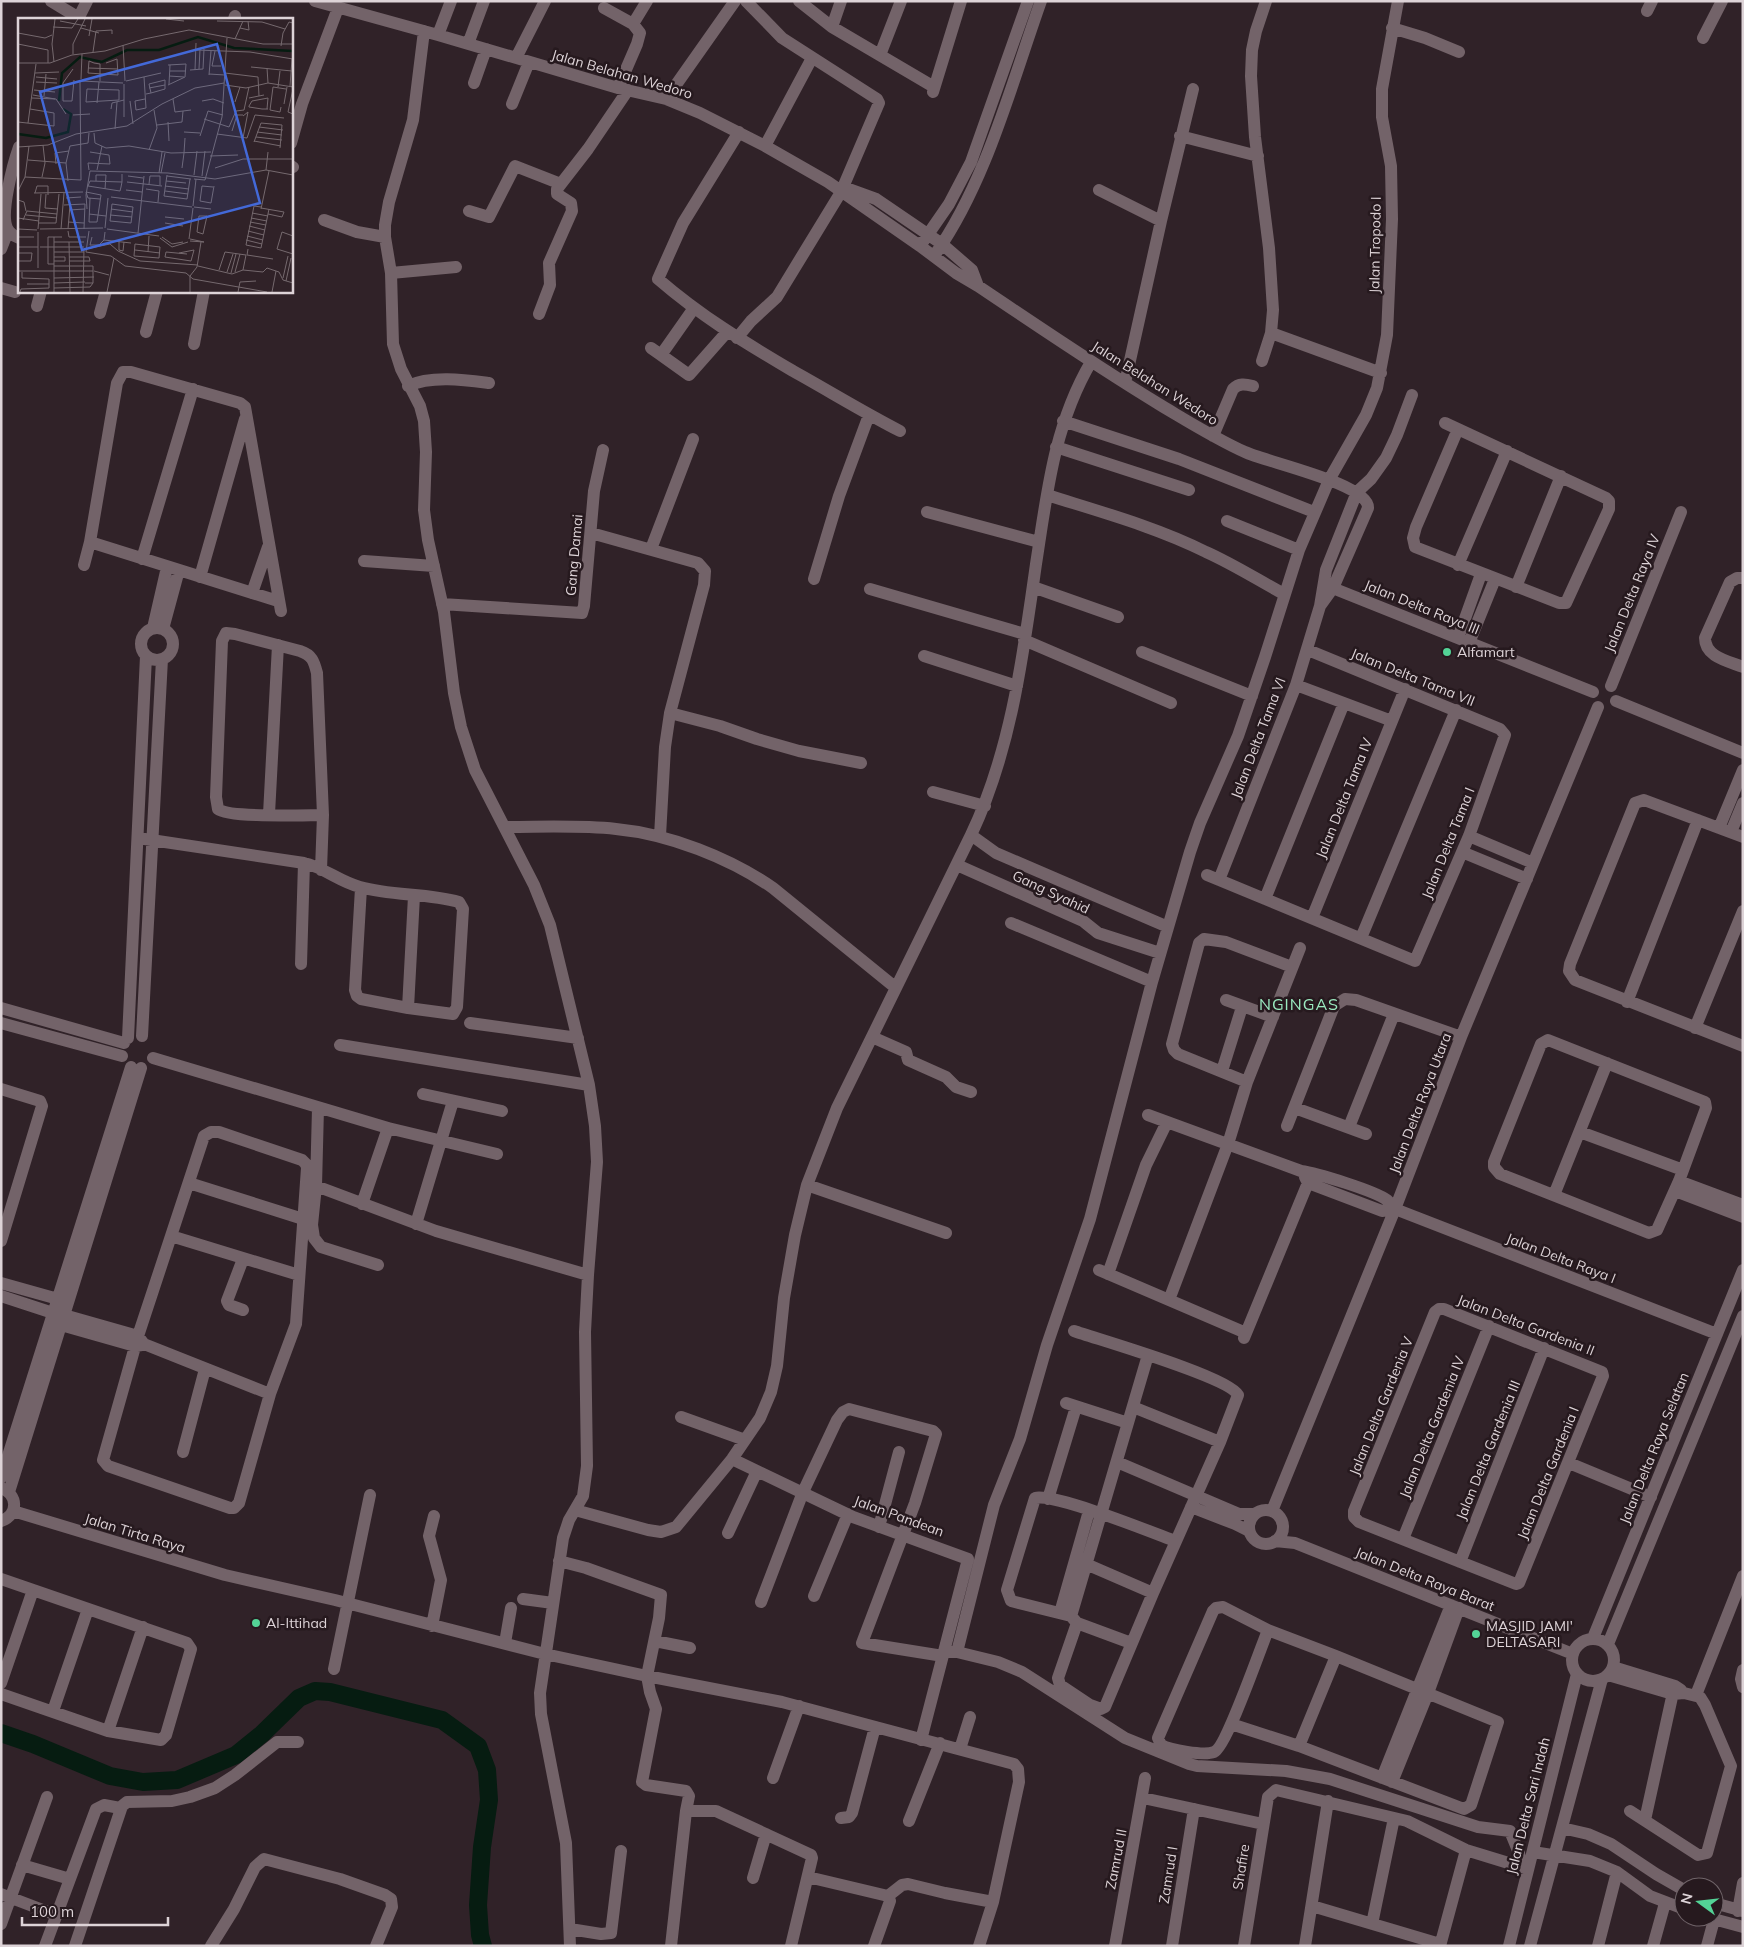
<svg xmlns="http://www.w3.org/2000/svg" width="1744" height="1947" viewBox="0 0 1744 1947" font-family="Mulish,sans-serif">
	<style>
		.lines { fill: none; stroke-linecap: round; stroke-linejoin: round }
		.river { stroke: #061c11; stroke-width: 18 }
		.minor { stroke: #736369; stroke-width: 12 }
		.poi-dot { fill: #53d396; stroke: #26191e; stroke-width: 2 }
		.labels { text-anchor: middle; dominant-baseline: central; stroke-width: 5; stroke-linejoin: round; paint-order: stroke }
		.street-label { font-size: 14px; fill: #ddd3d7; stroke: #26191e }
		.poi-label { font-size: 14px; fill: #ddd3d7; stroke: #26191e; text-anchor: start }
		.quarter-label { font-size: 16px; letter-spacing: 1px; fill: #9bebc0; stroke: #26191e }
		.inset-river { fill: none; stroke: #061c11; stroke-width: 2.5 }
		.inset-road { fill: none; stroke: #75696e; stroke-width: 1 }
		.view { fill: #4369d8; fill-opacity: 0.15; stroke: #4369d8; stroke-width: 2.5 }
		.inset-edge { fill: none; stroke: #ddd3d7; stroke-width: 2.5 }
	</style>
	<rect width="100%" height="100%" fill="#302228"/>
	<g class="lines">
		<!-- river -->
		<path class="river" d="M1,1733L33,1744L110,1776L143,1782L177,1780L236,1755L262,1734L299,1698L315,1691L330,1692L442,1720L478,1746L487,1770L489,1800L482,1847L478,1905L480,1935L483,1946"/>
		<!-- minor -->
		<path class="minor" d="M51,1L79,18
			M315,1L438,35L618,88L666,99L700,113L765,146L828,182L920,246L956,273L978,286C1039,327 1099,368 1162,406C1189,422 1216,439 1245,452C1266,462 1370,484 1368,508L1333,588L1320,606
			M799,1L832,27L934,87
			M604,8L633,24L640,33L637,44L618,88
			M1647,11L1652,1
			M78,19L87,1
			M234,19L235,16
			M633,24L647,1
			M832,27L841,1
			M1392,28L1425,38L1459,52
			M424,31L413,120L389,202L385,225V237L391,273L393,344L401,369L420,406L424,421L426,452L424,510L428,540L444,612L454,693L461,727L475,770L534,885L550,925L589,1085L595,1126L597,1162L588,1275L585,1332L587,1466L583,1496L569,1520L563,1538L540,1693L541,1714L566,1843L570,1946
			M438,35L451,1
			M1703,38L1722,1
			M468,44L484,1
			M880,55L901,1
			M516,58L545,1
			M474,83L486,49
			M933,92L961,1
			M666,99L735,1
			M512,104L529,62
			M739,132L683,223L658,279C702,317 744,342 793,371C829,391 863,412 900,431
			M1180,136L1258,156
			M291,143L302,104L338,8
			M765,146L812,58
			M19,147C13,164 0,213 7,228C9,233 14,236 19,238
			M291,166L293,167
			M843,187L876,199L942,244L972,270L978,286
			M1099,190L1161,221
			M469,211L489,217L515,166L561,184
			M324,220L357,232L385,237
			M920,246L949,204L971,162L1028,1
			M1,249L8,231
			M934,256C986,183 1011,85 1041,1
			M391,273L456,267
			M1,288L15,292
			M37,306L41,291
			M100,313L106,291
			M539,314L550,285L549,263L572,211L571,203L557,194V189L588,149L628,90
			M146,332L157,291
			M1271,333L1381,373
			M737,338L751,321L777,297L841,192L879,103L877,99L782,38L746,1
			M194,344L204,291
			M651,348L661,355L694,308
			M661,355L689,375L727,332
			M1262,361L1271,333L1273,310L1269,248L1255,137L1251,76L1252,50L1256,31L1266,1
			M1125,383L1161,221L1193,89
			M408,386C431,375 466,380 489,383
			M1063,421L1179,459L1314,512
			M1445,423L1606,498L1609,501V509L1566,603H1559L1415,547L1413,538L1416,527L1458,429
			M1213,436L1233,389C1239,383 1245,384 1253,386
			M1056,447L1189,490
			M1047,495C1101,512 1156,527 1206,552C1233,564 1258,580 1284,594
			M927,512L1039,542
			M1227,521L1299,550
			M591,533L698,563L705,571L704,585L670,713L665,747L660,836
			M90,542L278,601
			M651,549L693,439
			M142,559L193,389
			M364,561L434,566
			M84,565L90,542L117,383L123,372H131L240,403L245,407L281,611
			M1458,565L1507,451
			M200,577L245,419
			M1743,578H1737L1730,582L1705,638C1705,657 1728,661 1743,667
			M814,579L839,496L869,415
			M1325,585L1593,692
			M1033,587L1118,617
			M1516,587L1561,476
			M870,589L1025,634
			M252,593L268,547
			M442,604L582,613L584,606L594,491L603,450
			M153,628L167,567
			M141 644a16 16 0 1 1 32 0a16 16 0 1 1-32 0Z
			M163,629L179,570
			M1458,638L1481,574
			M1024,640L1171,703
			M1469,643L1495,579
			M1142,652L1252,696
			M924,656L1017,686
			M1296,685L1392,721
			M1611,686L1681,512
			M1616,701L1743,753
			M670,713L720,726L757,739L799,751L861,763
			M933,792L985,806
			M269,814L278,645
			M505,827C542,827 579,825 616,829C669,834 730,858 773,888L896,988
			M1719,828L1743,770
			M1731,832L1743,803
			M971,835L996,853L1168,927
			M1469,836L1533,863
			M1743,837L1644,800L1635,803L1570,964L1569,971L1575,980L1743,1046
			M138,838L304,863C323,867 340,882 360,887C392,896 427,893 459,902L463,909L457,1007L453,1014L408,1008L361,999L357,996L355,990L361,888
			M1462,852L1527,879
			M957,865L1083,921L1098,933L1160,953
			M321,870L323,815L317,673C314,661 312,655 300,651L235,634L226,633L222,641L216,797L218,809C228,818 305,815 323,815
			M1207,875L1415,961L1469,836L1505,735L1500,729L1308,650
			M1219,880L1296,685L1320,606L1326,570L1357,492L1371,479L1386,458L1397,435L1412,395
			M1265,899L1344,703
			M1312,918L1405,689
			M1011,923L1152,982
			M1361,938L1456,710
			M301,964L304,863
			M1226,1000L1273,1017
			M1627,1002L1698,820
			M1,1008L124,1043
			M408,1008L414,896
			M1,1023L122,1056
			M470,1023L578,1038
			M1695,1028L1743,911
			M142,1036L162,659
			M872,1037L906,1052L908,1060L946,1077L956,1087L971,1092
			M128,1038L146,656
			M1548,1040L1705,1102L1706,1108L1679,1181L1657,1230L1649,1233L1500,1174L1494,1167V1162L1541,1044Z
			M340,1045L589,1085
			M153,1058L388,1128L497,1154
			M1222,1071L1242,1007
			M1247,1082L1178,1054L1174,1050L1172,1044L1199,943L1204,939L1226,942L1292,967
			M1,1089L40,1101L42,1106L1,1241
			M423,1094L502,1111
			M318,1108L316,1186L312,1225L314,1238L321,1247L378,1265
			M1295,1108L1366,1134
			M1148,1115L1301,1171C1317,1173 1375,1191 1387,1200C1390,1203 1393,1207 1395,1209L1717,1334
			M1287,1126L1334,1006L1345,999L1356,1000L1461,1037
			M1349,1127L1394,1014
			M211,1132H219L302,1160L306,1164L307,1168L296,1324L270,1394L239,1503L234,1508H230L108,1466L103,1460L138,1336L204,1136Z
			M1580,1132L1683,1170
			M1305,1177L1308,1183L1382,1211L1395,1209
			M1679,1181L1743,1205
			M189,1183L303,1219
			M807,1185L946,1233
			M316,1186L436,1231L588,1275
			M1675,1191L1743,1217
			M1554,1195L1607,1063
			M362,1204L388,1128
			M416,1224L453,1101
			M171,1236L299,1275
			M243,1259L227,1301L229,1305L243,1310
			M1099,1270L1246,1333
			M1108,1274L1146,1165L1167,1122
			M1,1283L58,1299
			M1,1296L53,1313
			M1169,1300L1228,1144L1247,1082L1300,948
			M1439,1309H1444L1602,1372L1603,1376L1519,1583L1516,1584L1359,1522L1354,1517V1511L1435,1312Z
			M64,1315L138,1336L144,1344L270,1394
			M61,1325L135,1346L142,1345
			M1074,1331C1100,1340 1229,1377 1238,1395L1220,1442L1153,1593L1105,1707L1101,1709L1090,1705L1060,1685L1058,1678L1077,1623L1071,1616L1148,1355
			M1244,1338L1312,1173
			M1066,1403L1128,1423
			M1133,1407L1220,1442
			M681,1417L745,1440
			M183,1452L205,1369
			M732,1459L853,1517L968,1559L921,1740
			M1117,1462L1239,1514H1254
			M1569,1463L1651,1497
			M1,1478L131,1067
			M1,1488C18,1494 19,1515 1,1521
			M9,1492L141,1068
			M1048,1499L1076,1407
			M1191,1507L1235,1524L1249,1531
			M575,1510L648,1530L661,1532L676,1527L732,1459L760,1418L771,1392L777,1366L784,1298L795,1235L807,1185L837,1108L971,835C1011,751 1023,656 1036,564C1047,493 1054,425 1091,362
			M1249 1527a17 17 0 1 1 34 0a17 17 0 1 1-34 0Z
			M13,1511L225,1575L335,1600L545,1654L647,1676L782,1702L1014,1764L1018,1769L1019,1782L993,1902L979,1946
			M1272,1511L1395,1209L1461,1037L1598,707
			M879,1527L899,1452
			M728,1533L757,1471
			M1403,1539L1489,1326
			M1275,1541L1295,1543L1573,1654
			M559,1561L586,1568L661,1595L659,1618L647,1676L650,1692L656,1709L642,1782L646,1785L686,1791L689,1796L686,1811H716L811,1855L812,1858L791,1946
			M1460,1562L1544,1348
			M1086,1564L1153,1593
			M1,1579L187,1643L191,1649L166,1735L161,1740L108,1731L1,1694
			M814,1596L848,1514
			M523,1599L553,1603
			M761,1602L803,1492L837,1420L843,1412L849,1409L933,1431L936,1434L915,1503L862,1643L943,1656
			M1060,1613L1089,1511
			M1071,1616L1011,1601L1007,1590L1035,1498C1055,1493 1151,1532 1175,1541
			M1077,1623L1131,1643
			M432,1626L441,1580L429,1536L434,1516
			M1593,1638L1743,1270
			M1572 1660a21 21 0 1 1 42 0a21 21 0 1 1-42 0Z
			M655,1641L690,1648
			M505,1643L511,1608
			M1608,1644L1743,1316
			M944,1652H957L998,1662L1022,1672L1125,1738L1189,1764L1197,1766L1286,1771L1330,1779L1478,1827L1510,1831L1519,1853L1521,1866
			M957,1652L994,1505L1020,1439L1047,1345L1090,1219L1152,982L1190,852L1200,823L1238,736L1265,657L1299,550L1329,480L1366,415L1377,388L1387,335L1392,219L1391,166L1382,117V89L1398,1
			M1613,1667L1675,1686L1681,1690
			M334,1669L370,1495
			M1743,1670L1741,1679L1743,1687
			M1608,1675L1673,1694L1684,1693L1700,1697L1705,1705L1731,1766L1707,1853L1698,1855L1630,1811
			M1,1683L33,1590
			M1696,1695L1743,1576
			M53,1711L88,1609
			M1231,1724L1299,1746L1464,1809L1471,1805L1498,1722L1336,1656L1268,1630L1223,1607L1216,1608L1213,1611L1158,1738L1161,1745C1170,1750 1204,1756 1214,1752C1226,1748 1261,1647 1268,1630
			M108,1731L143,1627
			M1299,1746L1336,1656
			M960,1749L970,1717
			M773,1778L799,1706
			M1382,1778L1451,1605
			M1392,1782L1428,1693L1459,1608
			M1143,1798L1263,1824
			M841,1818L849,1817L852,1813L875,1727
			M1645,1820L1674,1688
			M909,1821L940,1743
			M1562,1828L1588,1834L1611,1844L1656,1874L1684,1890
			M1533,1852L1590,1861L1617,1872L1650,1896L1684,1909
			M22,1865L70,1879
			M808,1877L888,1896
			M753,1878L766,1834
			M1,1894L56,1915
			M1714,1903L1743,1911
			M1312,1906L1440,1944
			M1738,1911L1743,1883
			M1706,1917L1743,1927
			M1,1924L47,1797
			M1372,1924L1394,1818
			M570,1929L601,1934L611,1933L621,1851
			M45,1946L96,1809L104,1805L120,1808
			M75,1946L122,1806L127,1802L172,1801L190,1797L215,1788L235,1775L277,1742H298
			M211,1946L234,1909L255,1867L264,1859L340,1879L385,1895L391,1899L392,1907L376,1946
			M671,1946L686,1811
			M874,1946L890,1901L888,1896L902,1885L908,1884L945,1893L993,1902
			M1115,1946L1145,1778
			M1172,1946L1194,1809
			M1244,1946L1268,1797L1276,1790L1407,1821L1466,1850L1528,1869
			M1305,1946L1328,1801
			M1440,1946L1466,1850
			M1509,1946L1577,1674
			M1530,1946L1602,1679
			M1598,1946L1617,1872
			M1653,1946L1665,1903
			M1707,1946L1714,1920"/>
	</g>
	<!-- markers -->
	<g class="poi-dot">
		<circle cx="1447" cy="652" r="5"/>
		<circle cx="256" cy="1623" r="5"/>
		<circle cx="1476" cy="1634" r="5"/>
	</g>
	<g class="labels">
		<!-- street labels -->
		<g class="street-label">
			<text transform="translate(622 74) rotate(16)">Jalan Belahan Wedoro</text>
			<text transform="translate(1375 245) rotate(-89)">Jalan Tropodo I</text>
			<text transform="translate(1155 383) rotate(32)">Jalan Belahan Wedoro</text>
			<text transform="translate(574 555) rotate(-85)">Gang Damai</text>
			<text transform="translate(1632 593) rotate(-68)">Jalan Delta Raya IV</text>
			<text transform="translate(1422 607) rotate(22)">Jalan Delta Raya III</text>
			<text transform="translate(1413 677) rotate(22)">Jalan Delta Tama VII</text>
			<text transform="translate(1258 738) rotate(-69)">Jalan Delta Tama VI</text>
			<text transform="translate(1344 798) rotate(-68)">Jalan Delta Tama IV</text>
			<text transform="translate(1448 843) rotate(-68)">Jalan Delta Tama I</text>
			<text transform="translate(1051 892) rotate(25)">Gang Syahid</text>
			<text transform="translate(1420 1103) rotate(-69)">Jalan Delta Raya Utara</text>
			<text transform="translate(1561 1258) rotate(21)">Jalan Delta Raya I</text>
			<text transform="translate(1526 1325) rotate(21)">Jalan Delta Gardenia II</text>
			<text transform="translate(1381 1406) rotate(-68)">Jalan Delta Gardenia V</text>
			<text transform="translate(1432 1427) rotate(-68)">Jalan Delta Gardenia IV</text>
			<text transform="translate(1654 1448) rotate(-68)">Jalan Delta Raya Selatan</text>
			<text transform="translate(1488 1450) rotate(-68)">Jalan Delta Gardenia III</text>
			<text transform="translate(1548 1473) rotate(-68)">Jalan Delta Gardenia I</text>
			<text transform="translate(899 1516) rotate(20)">Jalan Pandean</text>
			<text transform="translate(135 1533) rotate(17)">Jalan Tirta Raya</text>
			<text transform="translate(1425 1579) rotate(22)">Jalan Delta Raya Barat</text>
			<text transform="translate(1528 1806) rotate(-76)">Jalan Delta Sari Indah</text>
			<text transform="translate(1116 1859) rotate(-79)">Zamrud II</text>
			<text transform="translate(1241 1867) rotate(-81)">Shafire</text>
			<text transform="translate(1168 1875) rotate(-81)">Zamrud I</text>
		</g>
		<!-- poi labels -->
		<g class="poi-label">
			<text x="1457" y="652">Alfamart</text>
			<text x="266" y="1623">Al-Ittihad</text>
			<text x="1486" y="1626">MASJID JAMI'<tspan x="1486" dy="16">DELTASARI</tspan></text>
		</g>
		<!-- quarter labels -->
		<g class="quarter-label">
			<text x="1299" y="1004">NGINGAS</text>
		</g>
	</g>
	<!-- overview -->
	<g transform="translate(18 18)">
		<rect width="275" height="275" fill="#302228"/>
		<path class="inset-river" d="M41,83L44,55L62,39L84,44L109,32H141L180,19L216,30L275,33M0,116L28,120L50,114L53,96L45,91"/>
		<path class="inset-road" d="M148,1L166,3M42,3L68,8M199,3L244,4L267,11M35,9L54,10L60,1M63,10L81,15M222,10L231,12L230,3M0,15L27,20L34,17M71,18L74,1M217,21L225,3M0,26L30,32V45M105,27L107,63M263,28L265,15L271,4L275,5M179,32L232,34L275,41M197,33L194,48H203M75,34L78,13L94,12V16M55,36V26L67,1M36,44L34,26L37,1M0,45H32L54,37L87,33L126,21L171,12L245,26H275M76,45L71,43L70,55L100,57L99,41L88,45M76,45L82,46V63M150,47L168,46L167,59M233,49L274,53M70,50L100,51M249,50L250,65M55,51L45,65V83H54L56,62M181,51L182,31M172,52L185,51L186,31M177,52L178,25M152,53H168M17,55L41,54M207,55L240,59L241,78M191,56L207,57M191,57L193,33M151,58L166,59M18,59L39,61M126,59L128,90L118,92L117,83L127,81M63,61L64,36M63,63L105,65M108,63L143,55M18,64L39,65M151,66L152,47M150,67L167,59M207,67L228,70L250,65L275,69M272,68L274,41M260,69L262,53M131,70L147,67M69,71L101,72V82L68,84ZM275,71L270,94L275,96M16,72L37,74M128,76L133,75L147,71V62L131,66L133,75M15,77L37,81M26,78L28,56M14,80L38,81L48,96M231,80L246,77M155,81L157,94L173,92M112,83L115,106M184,83L195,81L206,85M217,84L222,69M79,85L81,64M266,86L269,69M263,89L262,94L252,92L255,69L268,71M93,91L94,85L106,82M249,91L250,80L234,83L231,88V89L244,91H250M55,97L72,96M106,99V66M186,101L211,109L218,93L226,92L231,69M0,104L36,108V95L12,91M150,104L151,123M10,105L18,46M139,107L164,104L165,93M241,109L265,112M97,111L99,84M214,113L219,97H225M166,114L182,115M239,114L264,117M76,115L77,125L88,130L111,128L153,135L193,134M199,116L229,120L237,97L266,100M182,118L190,93L205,97M238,119L264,122M225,120L230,94L225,98M236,123L263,128M236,124L243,105L264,107L262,130M0,129L30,127L58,116L109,108L144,86L177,70L206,65M131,132L139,110L136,92M166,135L167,120M192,138L220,137M10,142L48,145M48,145L52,128L70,125L71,115M48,145L50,163M38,146L37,135L51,133M164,150L166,135M197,150L225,141H275M71,152L70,145L92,146L91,137L72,134M79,152L84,128M248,152L250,134M72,153L150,155L197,161L248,152L275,157M141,155L144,134M143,155L147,135M149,157L146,178L169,181L172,161M176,157L179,133M110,158L125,160M149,158L173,161M184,158L187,133M7,159L63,162L62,64M24,159L27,145L25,127M176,161L187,162L204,99L209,20M78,163V157H88L87,171M148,163L168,165M104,164L72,163L70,168L102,173L103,169L104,164V156M109,164L144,168M131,166L132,158H142V167M147,168L171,171M195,169L184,168L182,183L193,185L196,168M128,171L141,173L140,184M108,172L124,174M0,173L7,159L11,128M147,173L170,176M16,175L65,174M17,175L19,168H30V177M28,176L27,190L40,191M93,179L174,189M48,180L63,179M72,180L71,204H79L83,177L68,174L70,180L82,181M0,182L6,184L8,193M94,186L115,189L113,205L92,203ZM46,187L67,186L66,211M175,188L178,161M176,189L193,191M243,189L236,188L228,227L243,230L251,191M243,190L266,194L264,199L250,196M69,191L68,177L72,153M93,191L115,194M243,191L251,153M51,192L67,191M234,195L250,198M71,196L88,198M8,197L39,200M92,197L114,199M181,198H189L185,216L179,214ZM147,199L166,201M0,200L21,203M233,200L249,203M5,202L9,193L39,196M50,204L66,205M232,204L248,207M21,205H38L41,176M147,205L165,208M231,208L247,212M87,210L90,180M0,211L19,212M20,211L23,176M22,211L85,210M43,211L46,175M50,211L52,187M89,211L141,218M50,213L51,219H68M71,213L68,234L93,238L107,248L168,255L175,261L249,274M230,213L246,217M20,214V250M120,215L126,158M229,218L245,222M275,218L264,214L259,231L275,236M0,219H16M36,219V274M74,219L72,227H81L86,222L87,214M144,219L154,226L165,224M142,220L154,229L170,224M171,221L175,190M172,221L186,224L172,223M86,222L113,225M228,222L244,226M101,223V232L105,233L106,224M36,224H66M51,224L52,274M117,226L142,229L141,240L116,238ZM0,229H20M22,229H66M68,231L92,226L100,233L122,243L180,247M230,231L229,237L255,241M117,232L142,235M36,234H66M130,234L131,218M0,235H14L13,243H0M161,235L176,232L173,243L147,239L148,234L169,236M36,239H47V243H36M51,239H71L72,243H51M36,246H30V219H44M36,248H75V265H67M180,248L214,256L225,252L245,254L249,250L261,254L265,262L275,265M201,252L207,234L228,237L225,252M0,253H75M76,253L91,257M4,254V260L31,261V266H9M209,254L215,236M217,254L222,236M213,255L218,236M172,258L179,249L183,224M36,260L76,259M265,260L270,238M268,263L273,240M36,265L67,264M36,270L72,269L75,265M2,274L3,271L31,270V266M65,274L66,231M89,274L96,240M172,274V258M220,274L222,264L238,263M254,274L258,253"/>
		<path class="view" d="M199,26L242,185L64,232L22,74Z"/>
		<rect width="275" height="275" class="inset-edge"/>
	</g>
	<!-- border -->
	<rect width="1744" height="1947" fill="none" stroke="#ddd3d7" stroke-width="5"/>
	<!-- north arrow -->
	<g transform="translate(1699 1902) rotate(285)"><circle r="24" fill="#26191e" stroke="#6f6368"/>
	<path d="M0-4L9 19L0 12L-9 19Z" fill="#53d396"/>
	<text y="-8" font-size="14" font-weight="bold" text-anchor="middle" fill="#ddd3d7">N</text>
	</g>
	<!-- scale -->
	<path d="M22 1917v8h146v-8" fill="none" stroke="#ddd3d7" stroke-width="2.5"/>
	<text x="30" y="1917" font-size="15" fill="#ddd3d7" stroke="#26191e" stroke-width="4" paint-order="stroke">100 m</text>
</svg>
